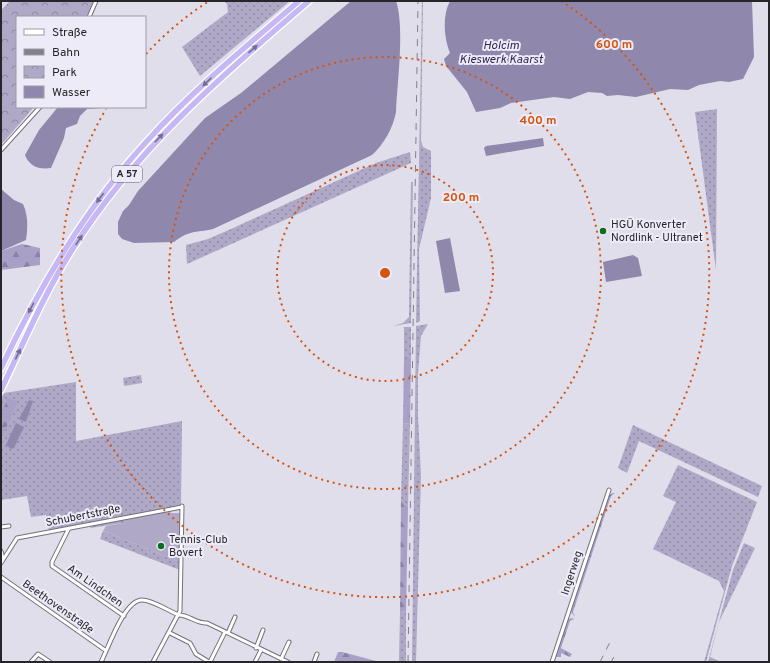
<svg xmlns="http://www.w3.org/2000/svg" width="770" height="663" viewBox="0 0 770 663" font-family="Overpass,sans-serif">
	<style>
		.grass { fill: url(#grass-dots) }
		.forest { fill: url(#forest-firs) }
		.park { fill: url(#park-crowns) }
		.garden { fill: #afa8c7 }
		.water { fill: #8f87ac }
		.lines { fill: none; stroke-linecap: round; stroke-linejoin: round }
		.street-casing { stroke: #73717b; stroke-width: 5 }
		.highway-casing { stroke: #fff; stroke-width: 8 }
		.street { stroke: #fff; stroke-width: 3 }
		.highway { stroke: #c6b8f5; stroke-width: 5.5 }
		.rail { stroke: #828189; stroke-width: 1; stroke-dasharray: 7 7; stroke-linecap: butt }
		.oneway { fill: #766e90 }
		.ring { fill: none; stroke: #d5540f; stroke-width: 2; stroke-dasharray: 2 4 }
		.poi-dot { fill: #0a7020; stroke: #edebf7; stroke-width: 1.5 }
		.labels { text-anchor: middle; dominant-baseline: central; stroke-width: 4; stroke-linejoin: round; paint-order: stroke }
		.shield { fill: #edebf7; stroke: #626068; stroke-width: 1 }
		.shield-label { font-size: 10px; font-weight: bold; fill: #26252a }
		.poi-label { font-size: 11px; fill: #26252a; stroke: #edebf7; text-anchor: start }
		.street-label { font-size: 11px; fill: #26252a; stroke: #edebf7 }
		.water-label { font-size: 12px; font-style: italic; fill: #332455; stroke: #edebf7 }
		.centre { fill: #d5540f; stroke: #edebf7; stroke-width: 2 }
		.ring-label { font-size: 12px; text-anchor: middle; font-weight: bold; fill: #d5540f; stroke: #edebf7; stroke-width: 4; stroke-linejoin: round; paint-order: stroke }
	</style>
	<defs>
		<pattern id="grass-dots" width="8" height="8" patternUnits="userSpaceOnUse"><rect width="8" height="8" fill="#afa8c7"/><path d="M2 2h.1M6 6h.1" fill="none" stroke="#8e89a2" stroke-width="1.8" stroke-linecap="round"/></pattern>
		<pattern id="forest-firs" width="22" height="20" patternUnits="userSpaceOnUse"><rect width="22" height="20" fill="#a9a0c7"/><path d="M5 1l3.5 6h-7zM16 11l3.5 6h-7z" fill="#8982a2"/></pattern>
		<pattern id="park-crowns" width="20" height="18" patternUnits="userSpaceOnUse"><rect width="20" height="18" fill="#afa8c7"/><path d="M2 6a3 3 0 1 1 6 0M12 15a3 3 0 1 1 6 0" fill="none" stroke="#8e89a2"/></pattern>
	</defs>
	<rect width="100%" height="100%" fill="#e0deea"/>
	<!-- grass -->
	<path class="grass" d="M224,1H290L200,76L182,47L228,12L227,4Z
		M422,1H423L421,141L423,147L431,151V198L419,249L420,321L416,323Z
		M717,109L716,270L695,112Z
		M410,152L411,163L187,264L186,245L208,239L231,229L376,163Z
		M411,182H413L411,323L393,326L403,323L409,317Z
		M428,324L421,336L418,373V416L421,476L416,662H412L416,326Z
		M404,327H411V359H404Z
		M141,375L142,383L124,386L123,378Z
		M76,382V441L182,421L181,504L179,507L49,531L46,515L31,517L27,496L1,500V399L4,393Z
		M403,423L410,424L408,507L401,501Z
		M633,425L762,486L758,497L639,441L627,473L618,468Z
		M678,465L757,502L732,566L706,662H704L724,591L719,581L653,549L676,502L663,496Z
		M126,519L124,523L90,528L92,524Z
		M103,531L180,562V570L100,539Z
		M744,543L755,548L719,622L710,657L719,661L708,662L733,570Z
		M406,611V662H399L400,612Z"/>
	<!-- forest -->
	<path class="forest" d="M22,244L40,248V265L1,270V251Z
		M404,359H411L410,424L403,423Z
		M8,398L18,402L1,439V414Z
		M613,493H615L611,496L573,612L575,617L570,611L608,496Z
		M401,501L408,507L406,611L400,612Z
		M572,618L574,619L570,621L561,648L572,654L570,657L561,653V657H554L568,619Z
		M338,652H342L380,662H334Z"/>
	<!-- park -->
	<path class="park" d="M10,1H94L86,17H17V107H34L1,145V10Z"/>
	<!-- garden -->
	<path class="garden" d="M170,511L171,513H181L180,562L103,531L106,526L124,523L126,519Z"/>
	<!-- water -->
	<path class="water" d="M351,1H396C405,27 397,83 396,112C393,128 384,144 372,155L213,229C195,233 189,230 174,242L134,243L122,239L118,234V222L123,211L129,205L138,191L205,118L241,93Z
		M450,1H752L754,57L743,79L729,82L720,81L699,85L688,90L670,89L636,97L618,95L607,96L602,93L588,92L570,99L554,97L511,103L500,108L476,112L467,92L446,66L444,59L450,53C444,38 442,16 450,1Z
		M58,107H118L87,109L80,116L77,124L66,128L64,138L51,168C39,170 29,166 25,155L39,130Z
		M543,138L544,146L486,156L484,148L486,146Z
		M1,189L14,200L23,204C28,215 28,227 26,240L1,251Z
		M450,238L460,291L445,293L436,241Z
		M633,255L638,258L642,276L606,282L603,262Z
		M29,400L33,401L26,422L19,419Z
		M16,423L24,427L14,448L11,449L6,445Z"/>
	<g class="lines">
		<!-- street casing -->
		<g class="street-casing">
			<path id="street" d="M89,17L96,1
				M1,150L40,107
				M1,527L9,526
				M69,528L52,562V566L124,616
				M1,551L3,559
				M1,563L17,538L182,507
				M1,577L105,650
				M170,633L190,643L196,654L209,662
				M228,633L235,617
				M256,648L263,630
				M281,659L289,642
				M31,662L38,654L50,662
				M101,662C108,649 124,600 142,600C153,600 168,611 179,615C189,615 197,624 207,623L288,662
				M153,662L180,611L182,506
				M210,662L225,632
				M255,662L261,650
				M314,662L317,654
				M552,662L609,490"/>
		</g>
		<!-- highway casing -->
		<g class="highway-casing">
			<path id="highway" d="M1,368C40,286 86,207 148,140C194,89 247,46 299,1
				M1,390C24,342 44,294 72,250C134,151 221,76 309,1"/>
		</g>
		<!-- street -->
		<use href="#street" class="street"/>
		<!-- highway -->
		<use href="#highway" class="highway"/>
		<!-- rail -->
		<path class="rail" d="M408,662L418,1
			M600,662L612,638
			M611,662L614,657"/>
	</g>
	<!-- one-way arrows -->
	<defs><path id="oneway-solid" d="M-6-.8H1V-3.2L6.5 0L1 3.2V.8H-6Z"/></defs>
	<g class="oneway">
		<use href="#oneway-solid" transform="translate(253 49) rotate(-41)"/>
		<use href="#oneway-solid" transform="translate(207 82) rotate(137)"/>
		<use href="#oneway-solid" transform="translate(159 138) rotate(-46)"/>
		<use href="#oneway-solid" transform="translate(100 198) rotate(127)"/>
		<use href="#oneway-solid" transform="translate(79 240) rotate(-57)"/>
		<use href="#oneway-solid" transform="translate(31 308) rotate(118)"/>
		<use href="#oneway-solid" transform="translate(18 354) rotate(-64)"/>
	</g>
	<!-- distance rings -->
	<g class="ring">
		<circle cx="385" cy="273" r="108"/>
		<circle cx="385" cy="273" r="216"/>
		<path d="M146 54A324 324 0 0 1 209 1M561 1A324 324 0 1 1 106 109"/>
	</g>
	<!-- markers -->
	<g class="poi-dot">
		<circle cx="603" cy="231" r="4"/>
		<circle cx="161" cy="546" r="4"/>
	</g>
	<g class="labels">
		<!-- shield labels -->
		<rect class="shield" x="112" y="166" width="30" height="16" rx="3"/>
		<g class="shield-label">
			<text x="127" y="174">A 57</text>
		</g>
		<!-- poi labels -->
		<g class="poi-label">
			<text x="611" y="225">HGÜ Konverter<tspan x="611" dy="13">Nordlink - Ultranet</tspan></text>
			<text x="169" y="540">Tennis-Club<tspan x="169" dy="13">Bovert</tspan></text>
		</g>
		<!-- street labels -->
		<g class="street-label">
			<text transform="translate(83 516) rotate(-11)">Schubertstraße</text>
			<text transform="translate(572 573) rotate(-72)">Ingerweg</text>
			<text transform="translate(95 586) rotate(35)">Am Lindchen</text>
			<text transform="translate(58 607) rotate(35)">Beethovenstraße</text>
		</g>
		<!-- water labels -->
		<g class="water-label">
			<text x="501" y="46">Holcim<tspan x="501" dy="14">Kieswerk Kaarst</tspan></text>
		</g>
	</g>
	<circle cx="385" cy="273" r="6" class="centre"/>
	<g class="ring-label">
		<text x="614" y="48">600 m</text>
		<text x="538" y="124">400 m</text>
		<text x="461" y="201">200 m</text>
	</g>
	<!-- border -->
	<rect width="770" height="663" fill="none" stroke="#26252a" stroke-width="4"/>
	<!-- legend -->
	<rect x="16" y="16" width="130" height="92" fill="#edebf7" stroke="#9d9ca5"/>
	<rect x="24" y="29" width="20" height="6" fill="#ffffff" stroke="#9d9ca5"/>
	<text x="52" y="36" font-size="12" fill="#26252a">Straße</text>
	<rect x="24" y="49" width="20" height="6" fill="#828189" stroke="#9d9ca5"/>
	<text x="52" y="56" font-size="12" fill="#26252a">Bahn</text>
	<rect x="24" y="66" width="20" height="12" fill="url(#park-crowns)" stroke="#9d9ca5"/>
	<text x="52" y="76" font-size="12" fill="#26252a">Park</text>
	<rect x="24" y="86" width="20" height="12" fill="#8f87ac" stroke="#9d9ca5"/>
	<text x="52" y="96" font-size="12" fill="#26252a">Wasser</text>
</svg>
